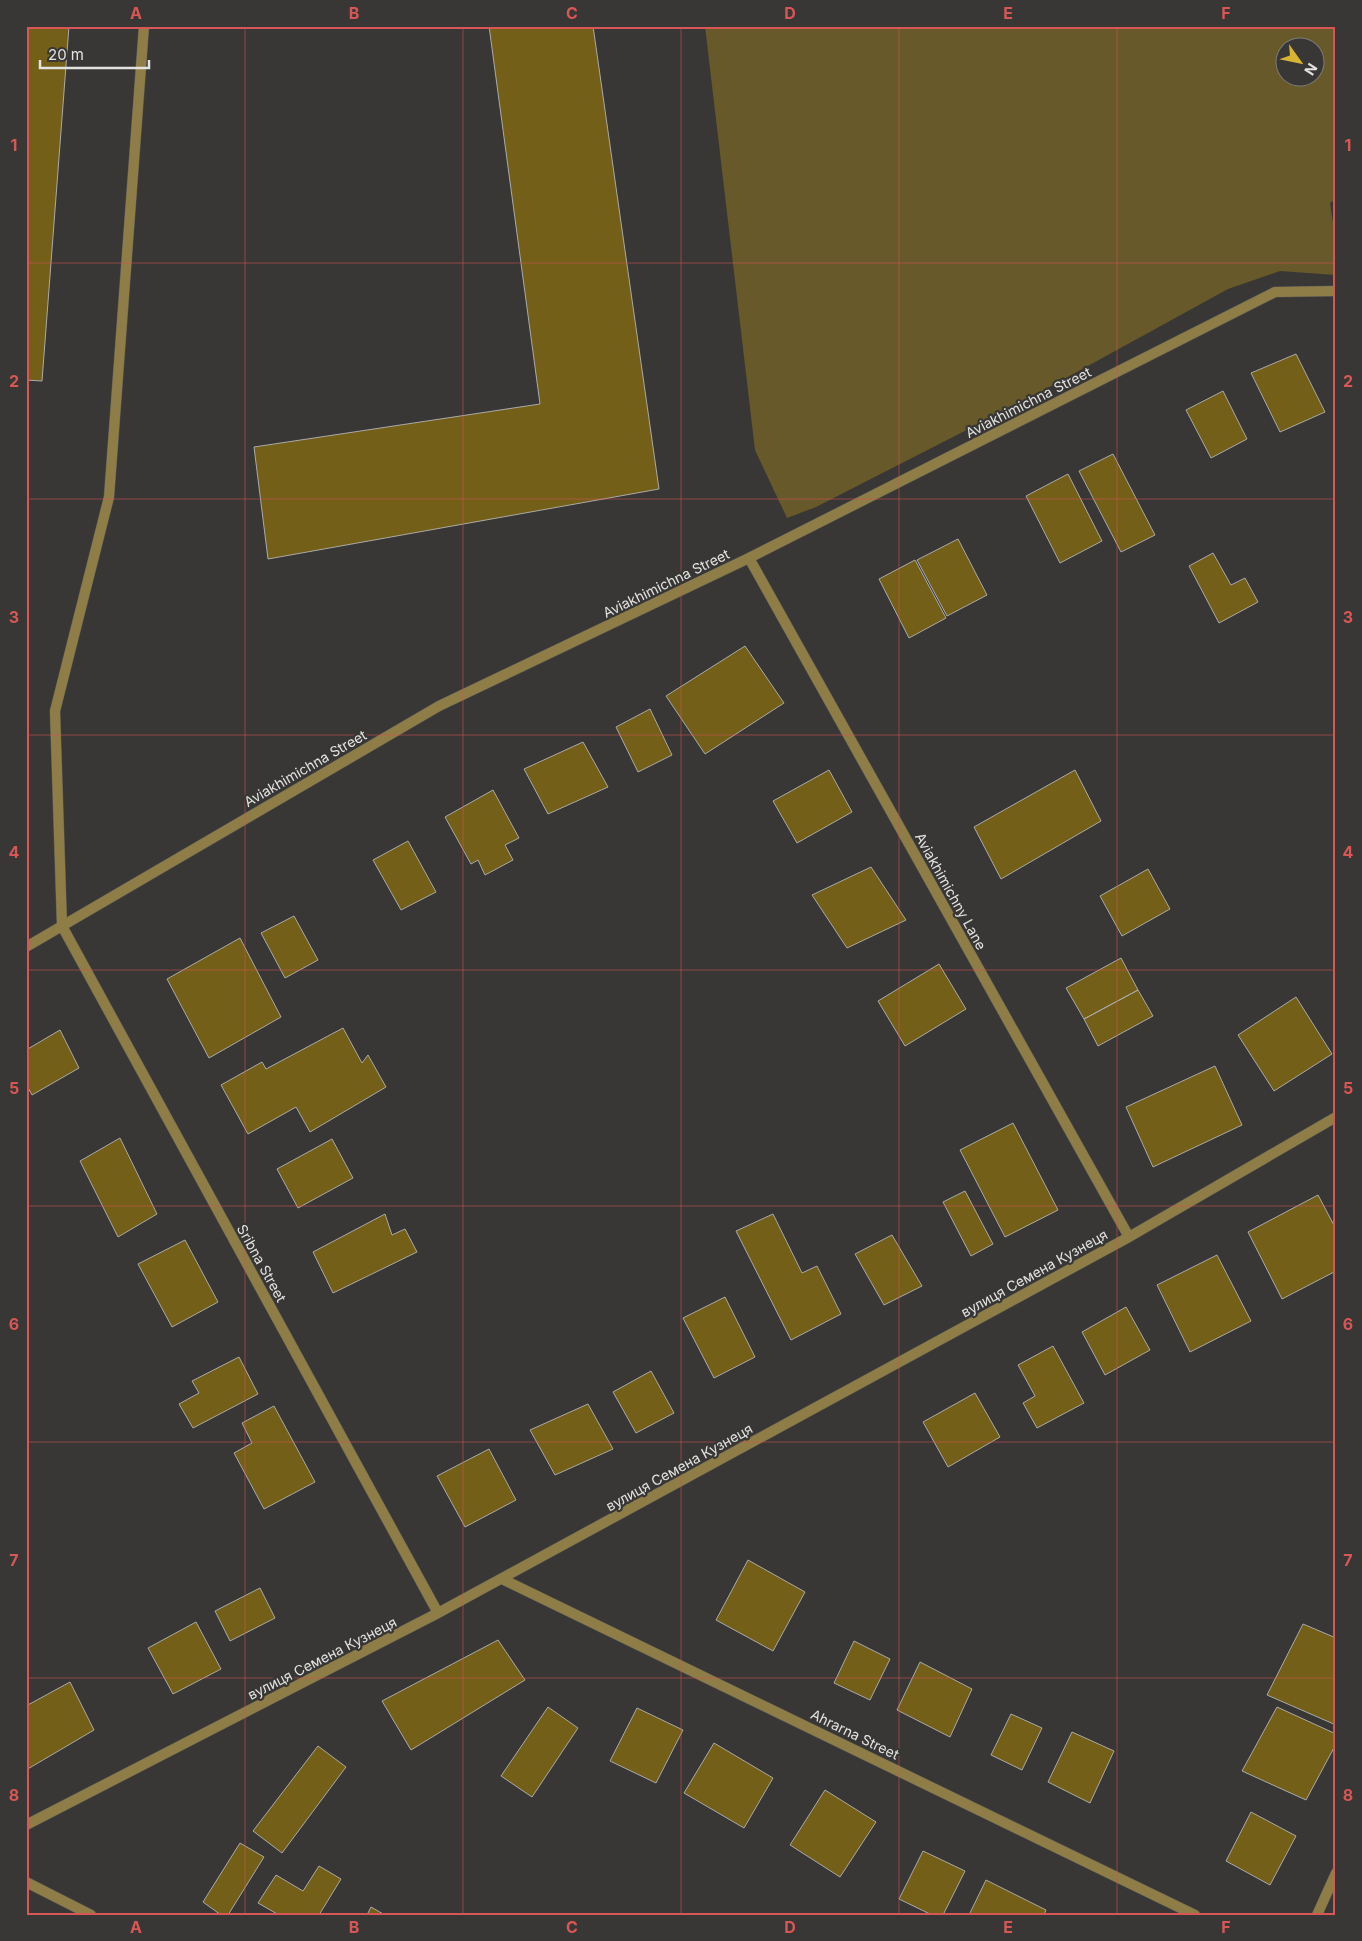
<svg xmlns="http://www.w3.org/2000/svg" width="1362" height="1941" viewBox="0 0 1362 1941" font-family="Inter,sans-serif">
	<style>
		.green { fill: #675929; fill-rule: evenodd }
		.building { fill: #735f18; stroke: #abaaa8 }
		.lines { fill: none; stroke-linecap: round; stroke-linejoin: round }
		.service-casing { stroke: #575654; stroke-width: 11 }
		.minor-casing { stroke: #575654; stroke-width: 11 }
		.service { stroke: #8e7d46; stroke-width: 10 }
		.minor { stroke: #8e7d46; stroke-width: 10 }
		.grid { fill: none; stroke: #d95656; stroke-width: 1; stroke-opacity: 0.55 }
		.labels { text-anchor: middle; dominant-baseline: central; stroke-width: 4.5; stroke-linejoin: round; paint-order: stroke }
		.street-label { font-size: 14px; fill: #e2e2e0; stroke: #383735 }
		.neatline { fill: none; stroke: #d95656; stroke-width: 2 }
		.grid-label { font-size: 16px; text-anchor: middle; font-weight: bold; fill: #d95656 }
	</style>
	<rect width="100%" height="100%" fill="#383735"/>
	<!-- green -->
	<path class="green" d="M705,26H1336V199L1330,203L1336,242V275L1280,271L1228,289L1035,395L816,507L787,518L755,450ZM1284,48H1314V78H1284Z"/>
	<!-- building -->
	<path class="building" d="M26,26H69L42,381L26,380Z
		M489,26H593L659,489L268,559L254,447L540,404Z
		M1296,354L1325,412L1280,432L1251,373Z
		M1223,391L1247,439L1211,458L1186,410Z
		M1113,454L1155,535L1121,552L1079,471Z
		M1068,474L1102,541L1060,563L1026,496Z
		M958,539L987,595L947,616L917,560Z
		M1213,553L1231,585L1245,578L1258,602L1219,623L1189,566Z
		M915,560L946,618L909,638L879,579Z
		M745,646L784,703L705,754L666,696Z
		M650,709L672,755L638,772L616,727Z
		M583,742L608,787L548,814L524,769Z
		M829,770L852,812L797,843L773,801Z
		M1075,770L1101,821L1001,879L974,827Z
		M493,790L519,838L505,845L513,860L485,875L478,860L471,864L445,817Z
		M408,841L436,892L401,910L373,860Z
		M871,867L906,920L847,948L812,895Z
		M1148,869L1170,909L1122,936L1100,896Z
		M294,916L318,960L285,978L261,933Z
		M240,938L281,1017L209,1058L167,979Z
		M1121,958L1138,990L1084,1019L1066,988Z
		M939,964L966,1009L905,1046L878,1001Z
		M1138,990L1153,1016L1098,1046L1084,1019Z
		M1296,997L1332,1054L1274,1091L1238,1035Z
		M343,1028L362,1063L368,1055L386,1087L310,1132L296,1107L248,1134L221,1085L262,1062L266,1069Z
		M60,1030L79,1068L32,1095L26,1084V1050Z
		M1215,1066L1242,1125L1153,1167L1126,1107Z
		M1013,1123L1058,1210L1005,1237L960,1150Z
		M120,1138L157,1214L118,1237L80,1161Z
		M332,1139L353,1178L298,1208L277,1169Z
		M965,1191L993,1244L971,1256L943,1202Z
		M1318,1195L1336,1229V1271L1282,1299L1248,1232Z
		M385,1214L392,1235L405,1229L417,1252L333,1293L313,1252Z
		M773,1214L802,1273L817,1266L841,1314L791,1340L736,1231Z
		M892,1235L922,1286L884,1305L855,1254Z
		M185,1240L218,1302L172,1327L138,1264Z
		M1217,1255L1251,1321L1190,1352L1157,1285Z
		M725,1297L755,1357L714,1378L683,1318Z
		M1126,1307L1150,1350L1105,1375L1082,1332Z
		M1053,1346L1084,1403L1037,1428L1023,1403L1035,1396L1018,1365Z
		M239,1357L258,1394L193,1428L179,1404L199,1393L192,1381Z
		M651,1371L674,1413L636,1433L613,1392Z
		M975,1393L1000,1437L948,1467L923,1422Z
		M588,1404L613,1449L555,1475L530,1430Z
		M274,1406L315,1482L264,1509L234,1453L252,1443L242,1423Z
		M489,1449L516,1500L465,1527L437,1476Z
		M748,1560L805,1592L773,1651L716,1620Z
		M260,1588L275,1618L230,1641L215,1611Z
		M196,1622L221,1669L173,1694L148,1648Z
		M1303,1624L1336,1638V1725L1267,1695Z
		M498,1640L525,1680L411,1750L382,1701Z
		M854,1641L890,1659L870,1700L834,1683Z
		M920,1662L972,1689L950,1737L897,1710Z
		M70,1682L94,1730L26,1770V1706Z
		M548,1707L578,1728L532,1797L501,1776Z
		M1277,1707L1336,1734V1744L1306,1800L1242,1771Z
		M637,1708L683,1730L656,1783L610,1761Z
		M1011,1714L1042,1728L1022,1770L991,1755Z
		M1072,1732L1114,1751L1090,1803L1048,1782Z
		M714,1743L773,1778L744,1828L684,1793Z
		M318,1746L346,1767L282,1853L253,1831Z
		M825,1790L876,1822L840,1877L790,1845Z
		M1251,1812L1296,1836L1270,1885L1226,1861Z
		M240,1843L264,1857L228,1915H221L203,1902Z
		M923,1851L965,1871L943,1915H932L899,1899Z
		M319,1866L341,1879L319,1915H279L258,1903L276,1875L303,1891Z
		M986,1880L1046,1910L1044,1915H969Z
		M371,1907L385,1915H367Z"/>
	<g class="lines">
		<!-- service casing -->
		<g class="service-casing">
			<path id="service" d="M62,926L55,711L109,497L144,26"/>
		</g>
		<!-- minor casing -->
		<g class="minor-casing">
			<path id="minor" d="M749,558L1129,1237
				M62,926L438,1613
				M26,947L439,706L749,558L1275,292L1336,291
				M502,1579L1195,1915
				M26,1825L438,1613L1129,1237L1336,1117
				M26,1882L91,1915
				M1317,1915L1336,1873"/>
		</g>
		<!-- service -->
		<use href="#service" class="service"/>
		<!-- minor -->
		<use href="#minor" class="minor"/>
	</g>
	<!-- grid -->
	<path class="grid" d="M245,26V1915M463,26V1915M681,26V1915M899,26V1915M1117,26V1915M26,263H1336M26,499H1336M26,735H1336M26,970H1336M26,1206H1336M26,1442H1336M26,1678H1336"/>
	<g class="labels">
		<!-- street labels -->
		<g class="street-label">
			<text transform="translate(1028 402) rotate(-27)">Aviakhimichna Street</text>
			<text transform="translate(666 583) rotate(-26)">Aviakhimichna Street</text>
			<text transform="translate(305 768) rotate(-30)">Aviakhimichna Street</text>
			<text transform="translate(951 891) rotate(61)">Aviakhimichny Lane</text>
			<text transform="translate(262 1263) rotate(61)">Sribna Street</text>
			<text transform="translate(1034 1273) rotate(-29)">вулиця Семена Кузнеця</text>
			<text transform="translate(679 1467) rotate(-29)">вулиця Семена Кузнеця</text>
			<text transform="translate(322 1658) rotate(-27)">вулиця Семена Кузнеця</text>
			<text transform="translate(855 1734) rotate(26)">Ahrarna Street</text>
		</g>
	</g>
	<!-- border -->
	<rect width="1362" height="1941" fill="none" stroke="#383735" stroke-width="55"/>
	<!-- north arrow -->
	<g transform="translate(1300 62) rotate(123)"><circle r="24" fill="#383735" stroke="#7c7b79"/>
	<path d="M0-4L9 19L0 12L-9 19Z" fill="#d7b434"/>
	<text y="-8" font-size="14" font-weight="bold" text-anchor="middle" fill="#e2e2e0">N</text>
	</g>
	<!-- scale -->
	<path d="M40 60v8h109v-8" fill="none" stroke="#e2e2e0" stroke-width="2.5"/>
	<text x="48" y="60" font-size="15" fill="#e2e2e0" stroke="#383735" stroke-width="4" paint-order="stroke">20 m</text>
	<rect x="28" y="28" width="1306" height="1886" class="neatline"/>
	<g class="grid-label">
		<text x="136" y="19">A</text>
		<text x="354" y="19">B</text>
		<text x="572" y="19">C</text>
		<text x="790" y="19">D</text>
		<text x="1008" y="19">E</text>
		<text x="1226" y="19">F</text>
		<text x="14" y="151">1</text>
		<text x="1348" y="151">1</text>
		<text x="14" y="387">2</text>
		<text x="1348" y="387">2</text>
		<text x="14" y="623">3</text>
		<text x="1348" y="623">3</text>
		<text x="14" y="858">4</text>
		<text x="1348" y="858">4</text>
		<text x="14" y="1094">5</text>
		<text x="1348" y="1094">5</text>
		<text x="14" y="1330">6</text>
		<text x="1348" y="1330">6</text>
		<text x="14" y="1566">7</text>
		<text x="1348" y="1566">7</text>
		<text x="14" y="1801">8</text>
		<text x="1348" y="1801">8</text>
		<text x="136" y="1933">A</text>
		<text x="354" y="1933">B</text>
		<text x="572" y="1933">C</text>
		<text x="790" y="1933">D</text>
		<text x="1008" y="1933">E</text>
		<text x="1226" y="1933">F</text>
	</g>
</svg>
